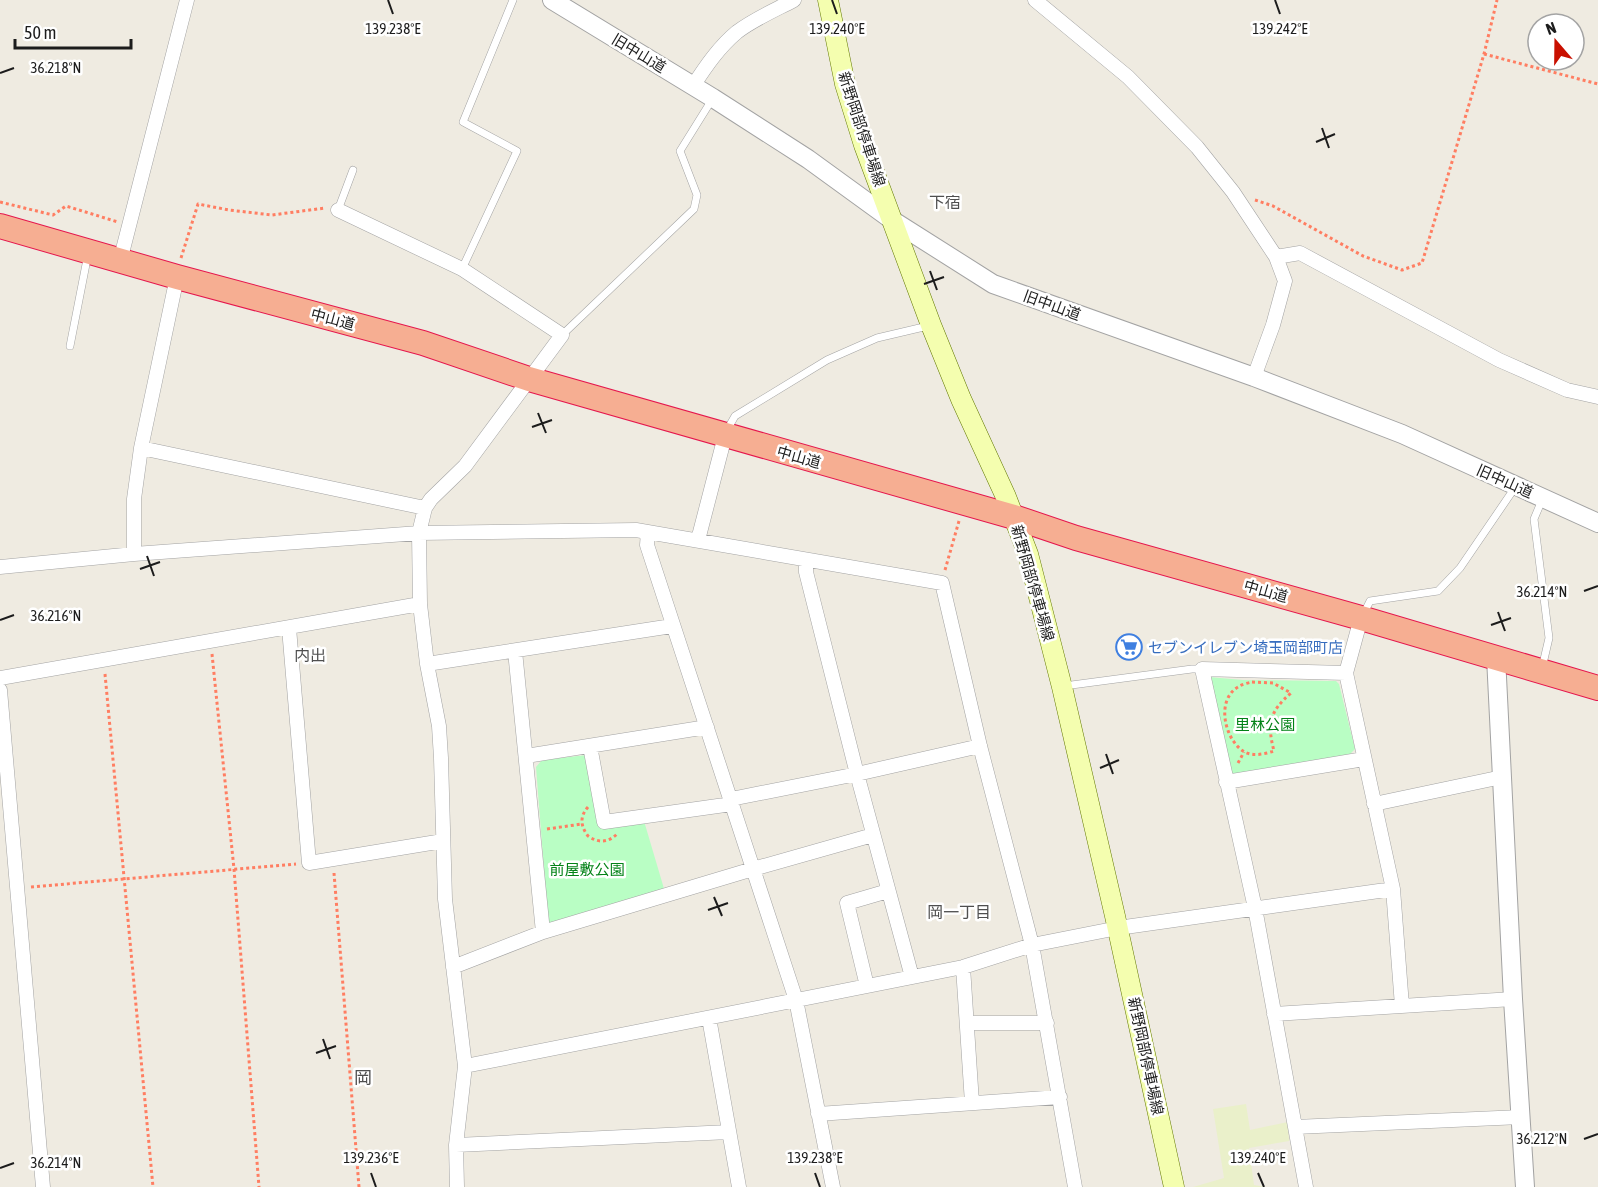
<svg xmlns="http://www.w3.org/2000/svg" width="1598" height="1187" viewBox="0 0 1598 1187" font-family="'Asap Condensed','Noto Sans JP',sans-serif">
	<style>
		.farmland { fill: #eaf0ca }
		.park { fill: #b9fec4 }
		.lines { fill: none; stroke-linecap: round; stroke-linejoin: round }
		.service-casing { stroke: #a3a3a3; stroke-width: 8 }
		.minor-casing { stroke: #a3a3a3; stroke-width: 15 }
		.tertiary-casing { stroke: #a3a3a3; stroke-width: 20 }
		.secondary-casing { stroke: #617700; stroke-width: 21 }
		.trunk-casing { stroke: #e5164d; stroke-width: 26 }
		.path { stroke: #ff7e62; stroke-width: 3; stroke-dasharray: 3 3; stroke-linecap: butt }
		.service { stroke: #fff; stroke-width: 7 }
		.minor { stroke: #fff; stroke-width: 14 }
		.tertiary { stroke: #fff; stroke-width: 18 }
		.secondary { stroke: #f4feaf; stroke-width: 20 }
		.trunk { stroke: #f6ae92; stroke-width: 24 }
		.ticks { fill: none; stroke: #1c1c1c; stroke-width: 2 }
		.labels { text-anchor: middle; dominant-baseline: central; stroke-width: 5; stroke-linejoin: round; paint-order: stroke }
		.street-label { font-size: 15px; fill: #1c1c1c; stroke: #fff }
		.shop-label { font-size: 15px; fill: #366cbe; stroke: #fff; text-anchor: start }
		.park-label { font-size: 15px; fill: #038217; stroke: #fff }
		.neighbourhood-label { font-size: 16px; fill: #4f4f4f; stroke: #fff }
		.quarter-label { font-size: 18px; fill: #4f4f4f; stroke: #fff }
		.ticks-label { font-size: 15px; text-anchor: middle; fill: #1c1c1c; stroke: #fff; stroke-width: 5; stroke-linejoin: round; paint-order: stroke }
	</style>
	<rect width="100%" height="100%" fill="#efebe1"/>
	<!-- farmland -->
	<path class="farmland" d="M1246,1104L1250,1130L1288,1122L1289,1141L1249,1148L1254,1185L1266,1187H1193L1224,1178L1213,1109Z"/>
	<!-- park -->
	<path class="park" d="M1209,677L1243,680L1336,681L1339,684L1355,749L1349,755L1232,774Z
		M587,755L601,827L644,821L665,892L553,924L548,921L536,767L542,760Z"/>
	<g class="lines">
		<!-- service casing -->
		<g class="service-casing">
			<path id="service" d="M338,210L353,170
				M462,269L517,151L463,122L513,0
				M562,335L694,209L697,195L680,151L713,98
				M70,346L88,254
				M727,430L735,416L827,360L877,338L928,326
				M1542,500L1534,519L1549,638L1542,668
				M1364,613L1370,601L1438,591L1460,568L1516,486
				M1064,686L1192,669H1202"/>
		</g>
		<!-- minor casing -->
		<g class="minor-casing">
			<path id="minor" d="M1035,0L1128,77L1197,147L1233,192L1276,257L1285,281L1273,325L1254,377
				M693,86C706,66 719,47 737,32C754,19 775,10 794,0
				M338,210L462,269L562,335L465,466L431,499L425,508L419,533L420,604L427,664L439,726L441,758L445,899L465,1066L456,1145L457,1187
				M1276,257L1300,253L1499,360L1567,390L1598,397
				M120,261L187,0
				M141,448L425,508
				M648,532L647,545L796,1000L833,1187
				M698,540L725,436
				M134,554V499L141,448L177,277
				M806,560V572L857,774L912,977
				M0,567L134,554L419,533L636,530L942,583L980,746L1032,945L1075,1187
				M1361,618L1346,673L1393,889L1402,1006
				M289,628L309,863L443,841
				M515,651L543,932
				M427,664L672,626
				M0,678L420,604
				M0,690L43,1187
				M590,746L604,822L732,804
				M526,756L707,727
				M1226,782L1364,759
				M731,799L857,774L980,746
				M1374,804L1502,777
				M453,967L543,932L753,869L873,835
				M963,967L972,1103
				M867,986L847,903L888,891
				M1274,1014L1513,999
				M709,1018L739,1187
				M967,1023H1047
				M465,1066L963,967L1032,945L1118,928L1393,889
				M818,1114L1060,1097
				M1295,1127L1521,1117
				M456,1145L729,1132
				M1306,1187L1255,908L1202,669L1346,673"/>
		</g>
		<!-- tertiary casing -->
		<g class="tertiary-casing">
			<path id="tertiary" d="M552,0L713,98L808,159L892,220L993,284L1254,377L1402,434L1598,523
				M1496,657L1513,999L1525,1187"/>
		</g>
		<!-- secondary casing -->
		<g class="secondary-casing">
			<path id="secondary" d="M828,0L845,84L864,145L931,325L961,399L1006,497L1028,554L1062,687L1115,916L1174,1187"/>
		</g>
		<!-- trunk casing -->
		<g class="trunk-casing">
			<path id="trunk" d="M0,226L177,277L423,343L529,379L1014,517L1076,538L1361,618L1598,688"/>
		</g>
		<!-- path -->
		<path class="path" d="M1484,54L1598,84
			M1255,200L1273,206L1363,256L1402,270L1422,263L1484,54L1497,0
			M0,202L53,215L66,206L118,222
			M181,258L198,204L229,210L272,215L325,208
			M945,570L959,521
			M212,654L234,869L259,1187
			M105,674L153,1187
			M1252,682L1273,683L1291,693C1269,712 1267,724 1274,751C1265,754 1252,757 1243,751C1224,738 1216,700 1238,687C1242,684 1248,683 1252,682Z
			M1238,763L1244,752
			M588,807C579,817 581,827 588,836C598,843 608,843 617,834
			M547,829L582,824
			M334,873L359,1187
			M31,887L296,864"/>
		<!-- service -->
		<use href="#service" class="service"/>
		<!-- minor -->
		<use href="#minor" class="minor"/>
		<!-- tertiary -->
		<use href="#tertiary" class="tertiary"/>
		<!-- secondary -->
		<use href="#secondary" class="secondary"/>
		<!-- trunk -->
		<use href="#trunk" class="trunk"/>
	</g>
	<!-- ticks -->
	<path class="ticks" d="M388,0L393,14M832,0L837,14M1275,0L1280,14M0,73L14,68M1322,128L1329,148M1316,142L1335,134M930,271L937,290M924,284L944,277M538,413L546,433M532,427L552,420M147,556L154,576M140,569L160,562M1584,591L1598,586M1498,612L1505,631M0,620L14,615M1491,625L1511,618M1106,754L1113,774M1100,768L1119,760M714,897L722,916M708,910L728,903M323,1039L330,1059M316,1053L336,1046M1584,1139L1598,1134M0,1168L14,1163M371,1173L376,1187M815,1173L820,1187M1258,1173L1264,1187"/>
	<!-- icons -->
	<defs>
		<g id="supermarket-ring" transform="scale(1.35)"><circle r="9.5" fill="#fff" stroke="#3f7fe0" stroke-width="1.5"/><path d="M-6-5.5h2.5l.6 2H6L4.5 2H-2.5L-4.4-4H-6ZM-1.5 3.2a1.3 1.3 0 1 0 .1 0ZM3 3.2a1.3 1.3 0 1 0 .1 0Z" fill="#3f7fe0"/></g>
	</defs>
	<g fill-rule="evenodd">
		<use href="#supermarket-ring" x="1129" y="647"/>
	</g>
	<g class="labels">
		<!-- street labels -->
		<g class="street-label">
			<text transform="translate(639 53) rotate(31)">旧中山道</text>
			<text transform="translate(862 129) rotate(72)">新野岡部停車場線</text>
			<text transform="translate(1052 305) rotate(20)">旧中山道</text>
			<text transform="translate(333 319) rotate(15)">中山道</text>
			<text transform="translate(799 457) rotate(16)">中山道</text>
			<text transform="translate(1505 481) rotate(24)">旧中山道</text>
			<text transform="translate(1033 583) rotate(74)">新野岡部停車場線</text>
			<text transform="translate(1266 591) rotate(16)">中山道</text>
			<text transform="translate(1146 1056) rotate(78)">新野岡部停車場線</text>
		</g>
		<!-- shop labels -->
		<g class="shop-label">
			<text x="1148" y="647">セブンイレブン埼玉岡部町店</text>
		</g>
		<!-- park labels -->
		<g class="park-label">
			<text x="1265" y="724">里林公園</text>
			<text x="587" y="869">前屋敷公園</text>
		</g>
		<!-- neighbourhood labels -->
		<g class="neighbourhood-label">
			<text x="945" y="202">下宿</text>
			<text x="310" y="655">内出</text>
			<text x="959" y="912">岡一丁目</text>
		</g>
		<!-- quarter labels -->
		<g class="quarter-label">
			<text x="363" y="1077">岡</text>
		</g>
	</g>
	<g class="ticks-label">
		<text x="393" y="34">139.238°E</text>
		<text x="837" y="34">139.240°E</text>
		<text x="1280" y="34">139.242°E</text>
		<text x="56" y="73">36.218°N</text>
		<text x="1542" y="597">36.214°N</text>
		<text x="56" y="621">36.216°N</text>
		<text x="1542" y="1144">36.212°N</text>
		<text x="371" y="1163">139.236°E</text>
		<text x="815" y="1163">139.238°E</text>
		<text x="1258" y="1163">139.240°E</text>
		<text x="56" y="1168">36.214°N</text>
	</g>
	<!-- north arrow -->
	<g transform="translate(1556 42) rotate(340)"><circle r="28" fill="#ffffff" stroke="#a4a4a4" stroke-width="1.5"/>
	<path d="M0-4.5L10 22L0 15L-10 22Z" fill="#c91000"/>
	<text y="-9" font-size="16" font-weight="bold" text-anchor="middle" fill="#1c1c1c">N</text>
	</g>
	<!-- scale -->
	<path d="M15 39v9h116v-9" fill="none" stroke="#1c1c1c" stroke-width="3"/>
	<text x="24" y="39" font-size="18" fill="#1c1c1c" stroke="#ffffff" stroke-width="4.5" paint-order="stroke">50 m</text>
</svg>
